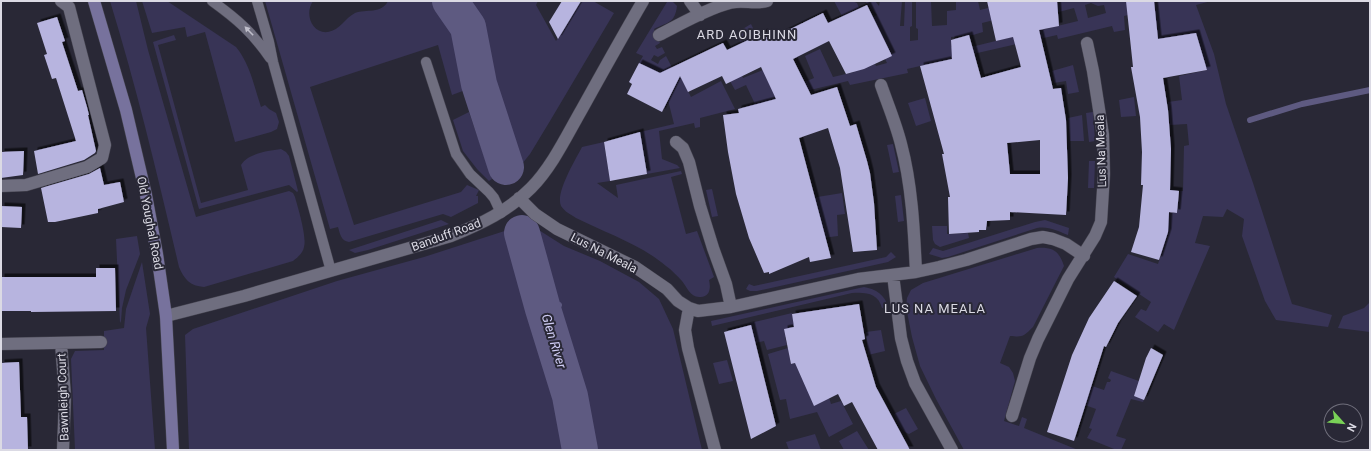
<svg xmlns="http://www.w3.org/2000/svg" width="1371" height="451" viewBox="0 0 1371 451" font-family="Roboto,sans-serif">
	<style>
		.green { fill: #383456; fill-rule: evenodd }
		.lines { fill: none; stroke-linecap: round; stroke-linejoin: round }
		.stream { stroke: #5e5a81; stroke-width: 6 }
		.river { stroke: #5e5a81; stroke-width: 36 }
		.building { fill: #b7b4df; fill-rule: evenodd; filter: url(#shadow) }
		.lane-casing { stroke: #464551; stroke-width: 11 }
		.street-casing { stroke: #464551; stroke-width: 13 }
		.secondary-casing { stroke: #464551; stroke-width: 13 }
		.lane { stroke: #6f6e7f; stroke-width: 10 }
		.street { stroke: #6f6e7f; stroke-width: 12 }
		.secondary { stroke: #77729d; stroke-width: 12 }
		.oneway { fill: #c0bfcb }
		.labels { text-anchor: middle; dominant-baseline: central; stroke-width: 4; stroke-linejoin: round; paint-order: stroke }
		.street-label { font-size: 12px; fill: #dbdae4; stroke: #292836 }
		.neighbourhood-label { font-size: 13px; letter-spacing: 1px; fill: #dbdae4; stroke: #292836 }
		.water-label { font-size: 13px; font-style: italic; fill: #cfccf4; stroke: #292836 }
	</style>
	<defs>
		<filter id="shadow"><feDropShadow dx="3.5" dy="-3.5" stdDeviation="0" flood-color="#0009"/></filter>
	</defs>
	<rect width="100%" height="100%" fill="#292836"/>
	<!-- green -->
	<path class="green" d="M110,1H136L148,50L196,217L289,191L293,193L295,197C298,208 307,237 304,247C303,253 298,257 293,261L204,287C190,286 184,279 179,267C158,177 137,89 110,1Z
		M142,1H167L236,47C250,64 254,86 261,107L265,105L269,109L276,113L279,122L277,129L271,132L235,142L205,32L187,37L185,27L152,33Z
		M265,1H313C304,14 312,34 328,32C340,30 345,18 355,13C366,9 382,14 388,1H538L536,5L556,41L581,1H593L614,13L550,121L530,154L517,170L501,171L493,169L468,89L452,95L438,45L310,87L354,225L461,192L467,185L479,190L476,196H478V203L451,217L443,214L349,242C341,241 340,234 338,227L330,229Z
		M834,1H852L857,3L859,8L842,16Z
		M865,1H875L879,6L880,1H902L900,26H904L905,1H912V26L910,27V41L918,40V29L916,28V1H931L932,26L947,25V11L956,10V1H978L980,10L992,7L994,20L982,23L983,32L973,35L951,37V47H958L959,50L1078,21L1074,8L1036,18L1031,1H1211L1196,5L1214,54L1226,104L1253,183L1292,304L1332,315L1328,327L1276,320L1265,301L1242,236L1244,219L1227,209L1223,217L1203,216L1195,243L1210,246L1174,330L1164,324L1158,332L1135,317L1141,309L1146,311L1151,302L1114,277L1128,254L1158,264L1167,237L1169,212L1177,213L1180,191H1183L1184,146L1189,145L1187,124L1170,125L1168,102L1182,100L1179,76L1207,70L1196,33L1158,39L1154,9L1124,16L1125,30L1114,32L1112,26L1058,39L1057,35L907,69L908,73L850,85L848,81L806,91L808,95L798,107L802,119L778,126L754,130L750,105L755,104L746,85L735,90L726,74L739,68L743,78L763,70L773,91L785,85L777,69L785,64L795,86L814,78L805,56L820,49L833,77L854,72L844,49L879,31L873,17L877,15ZM1091,3L1098,6L1104,5L1106,13L1088,18L1085,5ZM879,47L887,63L876,66L875,64L868,67L864,59L871,56L869,52Z
		M667,2H673L677,6C675,23 668,22 654,29L660,43L655,46L657,49L662,47L665,53L658,57L654,55L651,60L658,64L660,60L666,56L676,75L679,73L691,97L721,81L735,109L700,118V127L695,128L694,123L659,131L662,159L677,165L680,168L647,174L640,132L674,124L668,100L665,76L639,63L643,56L636,53Z
		M751,24L757,36L741,43L736,33Z
		M174,35L176,40L158,45L201,203L248,190L241,165C248,153 268,151 281,149L286,152L289,156L298,191L297,192L289,185L199,209L153,42Z
		M1073,65L1079,92L1068,94L1066,81L1054,83L1052,71Z
		M1134,97L1136,116L1121,117L1119,100Z
		M925,98L931,121L916,126L908,103Z
		M469,112L492,179L489,181L477,169L463,151L453,120Z
		M1093,112L1095,141L1089,142L1086,113Z
		M1082,115L1084,141H1070L1068,118Z
		M604,142L610,181L597,183L618,198L616,185L681,171L682,174L671,177L686,234L697,231L714,277L709,280C711,288 710,298 699,297C690,297 687,287 682,281C677,276 672,270 666,266C640,244 606,233 576,218C570,214 565,212 561,206C555,193 576,159 582,147Z
		M893,144L899,172L893,173L887,145Z
		M1089,161H1095L1094,188H1088Z
		M712,189L718,216L712,217L706,190Z
		M842,193L845,214L837,215L838,236L815,239L805,199Z
		M901,195L904,221L898,222L895,196Z
		M441,220L449,224L368,250L355,253L349,250Z
		M1045,220L1069,228L1068,235C1057,231 1049,226 1037,228L948,257L942,258L929,254L933,248L943,251L1035,222Z
		M526,226L534,227L564,246L600,261L639,282L659,299L673,329L702,450H189L185,335L193,329L337,281L424,257L514,228Z
		M932,226H947V234L968,233L969,238L940,247L935,244L933,240Z
		M137,236L140,254L126,290L122,308L121,321L120,323L116,239Z
		M1037,248C1053,247 1059,251 1064,266L1033,327C1023,337 1023,337 1010,336L1000,363L1009,367L1013,373L1015,381L1004,421L1019,426L1022,417L1027,419L1024,428L1078,450H964L936,399L920,366L912,337L906,307L907,298L911,290L923,283Z
		M891,252L896,257L888,262L757,291H750L746,289L749,284L754,286L886,257Z
		M142,262L150,314L146,328L155,450H75L71,359L75,351L104,350V331L124,328L126,309Z
		M864,287C876,289 885,295 888,307L882,308C878,293 866,292 852,293L712,326L711,321Z
		M1370,302V332L1338,328L1343,316L1364,308Z
		M792,313L795,329L826,388L831,404L841,401L853,424L829,437L817,412L790,419L786,399L780,400L768,354L788,348L791,364L799,362L795,334L785,337L787,345L767,350L764,341L755,343L750,323Z
		M881,330L885,351L868,355L866,332Z
		M727,360L733,381L719,384L713,363Z
		M1111,371L1150,385L1143,402L1131,399L1116,436L1126,439L1121,450H1114V449L1087,438L1092,429L1089,428L1096,409L1085,405L1092,386L1104,390L1107,382H1110L1111,380L1108,378Z
		M906,408L918,429L909,434C901,432 897,421 894,414Z
		M857,431L869,450H844L839,441Z
		M815,434L821,450H789L786,442Z"/>
	<g class="lines">
		<!-- stream -->
		<path class="stream" d="M1250,120L1302,104L1370,90
			M543,309L559,305"/>
		<!-- river -->
		<path class="river" d="M450,1L468,27L479,84L506,167
			M522,233L543,309L570,396L580,450"/>
	</g>
	<!-- building -->
	<path class="building" d="M562,1H581L558,39L549,22Z
		M987,1H1057L1059,26L1039,30L1053,89L1061,88L1066,120L1068,178L1066,215L1010,212V220L987,221L986,230H979V232L949,234L948,197H950L942,154H944L920,66L952,59L951,40L969,35L981,78L1021,67L1013,37L996,41ZM1040,140V174H1010L1007,143Z
		M1126,1H1154L1158,39L1196,33L1207,70L1163,78L1168,110L1171,149L1170,190L1179,191L1177,213L1169,212L1168,232L1159,260L1131,252L1139,227L1143,185H1141L1142,152L1140,117L1131,67H1133Z
		M867,5L892,56L864,69L846,74L829,41L793,59L811,95L837,87L850,126L856,124L867,161L870,173L874,203L877,250L853,252L840,168L828,128L799,138L831,258L810,262L809,257L769,274V272L764,273L749,238L736,194L728,152L723,115L739,113L738,109L776,99L761,67L726,84L722,76L688,92L680,76L662,112L627,94L632,84L629,82L639,63L660,73L723,43L727,50L765,32L768,40L823,13L828,23Z
		M57,17L65,41L62,42L78,91L82,90L87,107L89,115H88L96,151L95,153L84,160L38,174L34,151L76,141L56,78L52,79L44,55L47,54L37,23Z
		M640,132L647,174L610,181L604,142Z
		M24,151L23,175L1,178V152Z
		M100,168L104,185L120,182L124,202L98,209V213L55,222H48L41,188L89,174Z
		M1,206L22,207L21,228L1,227Z
		M96,268H115L116,311L31,312V311H1V277H96Z
		M1114,281L1137,296L1118,323L1106,347L1104,346L1074,441L1047,432L1072,355L1089,318Z
		M859,304L865,339L862,340L876,387L910,450H878L852,402L844,406L838,394L814,406L795,363L791,364L784,329L794,327L792,314Z
		M751,325L776,426L751,439L724,332Z
		M1151,348L1163,355L1144,400L1134,396L1146,358Z
		M19,362L21,417H27L28,450H1V363Z"/>
	<g class="lines">
		<!-- lane casing -->
		<g class="lane-casing">
			<path id="lane" d="M212,1C237,19 253,33 270,58
				M257,1L269,42L273,62L331,271
				M426,62L456,154L470,174L489,192L494,198L501,213"/>
		</g>
		<!-- street casing -->
		<g class="street-casing">
			<path id="street" d="M690,1L700,15
				M659,35C677,26 717,3 736,2C747,1 756,4 767,1
				M881,85C888,105 896,124 901,144C912,185 914,230 916,272
				M676,142L683,148L689,162L700,206L713,248L726,284L731,307
				M1,186L26,185L87,167L102,158L105,145L69,7L61,1
				M519,198L535,214L557,229L635,267L667,289L678,301L689,308L698,311L731,307L858,279L916,272L939,267L966,260L1031,239L1043,237L1053,239L1066,244L1084,256
				M893,275L901,338L907,361L915,383L952,450
				M689,308L685,330L688,348L715,450
				M166,316L244,296L451,236C481,224 508,211 531,188C552,167 567,135 582,109C602,73 622,37 643,1
				M61,343L65,396L63,450
				M1,344L101,342
				M1012,416L1030,358L1038,339L1068,279L1095,236L1101,222L1104,174L1103,135L1093,71L1087,43"/>
		</g>
		<!-- secondary casing -->
		<g class="secondary-casing">
			<path id="secondary" d="M94,1L126,110L146,195L157,254L166,316L173,450"/>
		</g>
		<!-- lane -->
		<use href="#lane" class="lane"/>
		<!-- street -->
		<use href="#street" class="street"/>
		<!-- secondary -->
		<use href="#secondary" class="secondary"/>
	</g>
	<!-- one-way arrows -->
	<defs><path id="oneway-solid" d="M-6-.8H1V-3.2L6.5 0L1 3.2V.8H-6Z"/></defs>
	<use class="oneway" href="#oneway-solid" transform="translate(249 31) rotate(-134)"/>
	<g class="labels">
		<!-- street labels -->
		<g class="street-label">
			<text transform="translate(1101 151) rotate(-92)">Lus Na Meala</text>
			<text transform="translate(150 223) rotate(79)">Old Youghal Road</text>
			<text transform="translate(446 235) rotate(-20)">Banduff Road</text>
			<text transform="translate(604 253) rotate(27)">Lus Na Meala</text>
			<text transform="translate(63 397) rotate(-92)">Bawnleigh Court</text>
		</g>
		<!-- neighbourhood labels -->
		<g class="neighbourhood-label">
			<text x="747" y="34">ARD AOIBHINN</text>
			<text x="935" y="308">LUS NA MEALA</text>
		</g>
		<!-- water labels -->
		<g class="water-label">
			<text transform="translate(554 341) rotate(73)">Glen River</text>
		</g>
	</g>
	<!-- border -->
	<rect width="1371" height="451" fill="none" stroke="#dbdae4" stroke-width="4"/>
	<!-- north arrow -->
	<g transform="translate(1343 423) rotate(117)"><circle r="19" fill="#292836" stroke="#706f7c"/>
	<path d="M0-3L7 15L0 10L-7 15Z" fill="#79d157"/>
	<text y="-6" font-size="11" font-weight="bold" text-anchor="middle" fill="#dbdae4">N</text>
	</g>
</svg>
